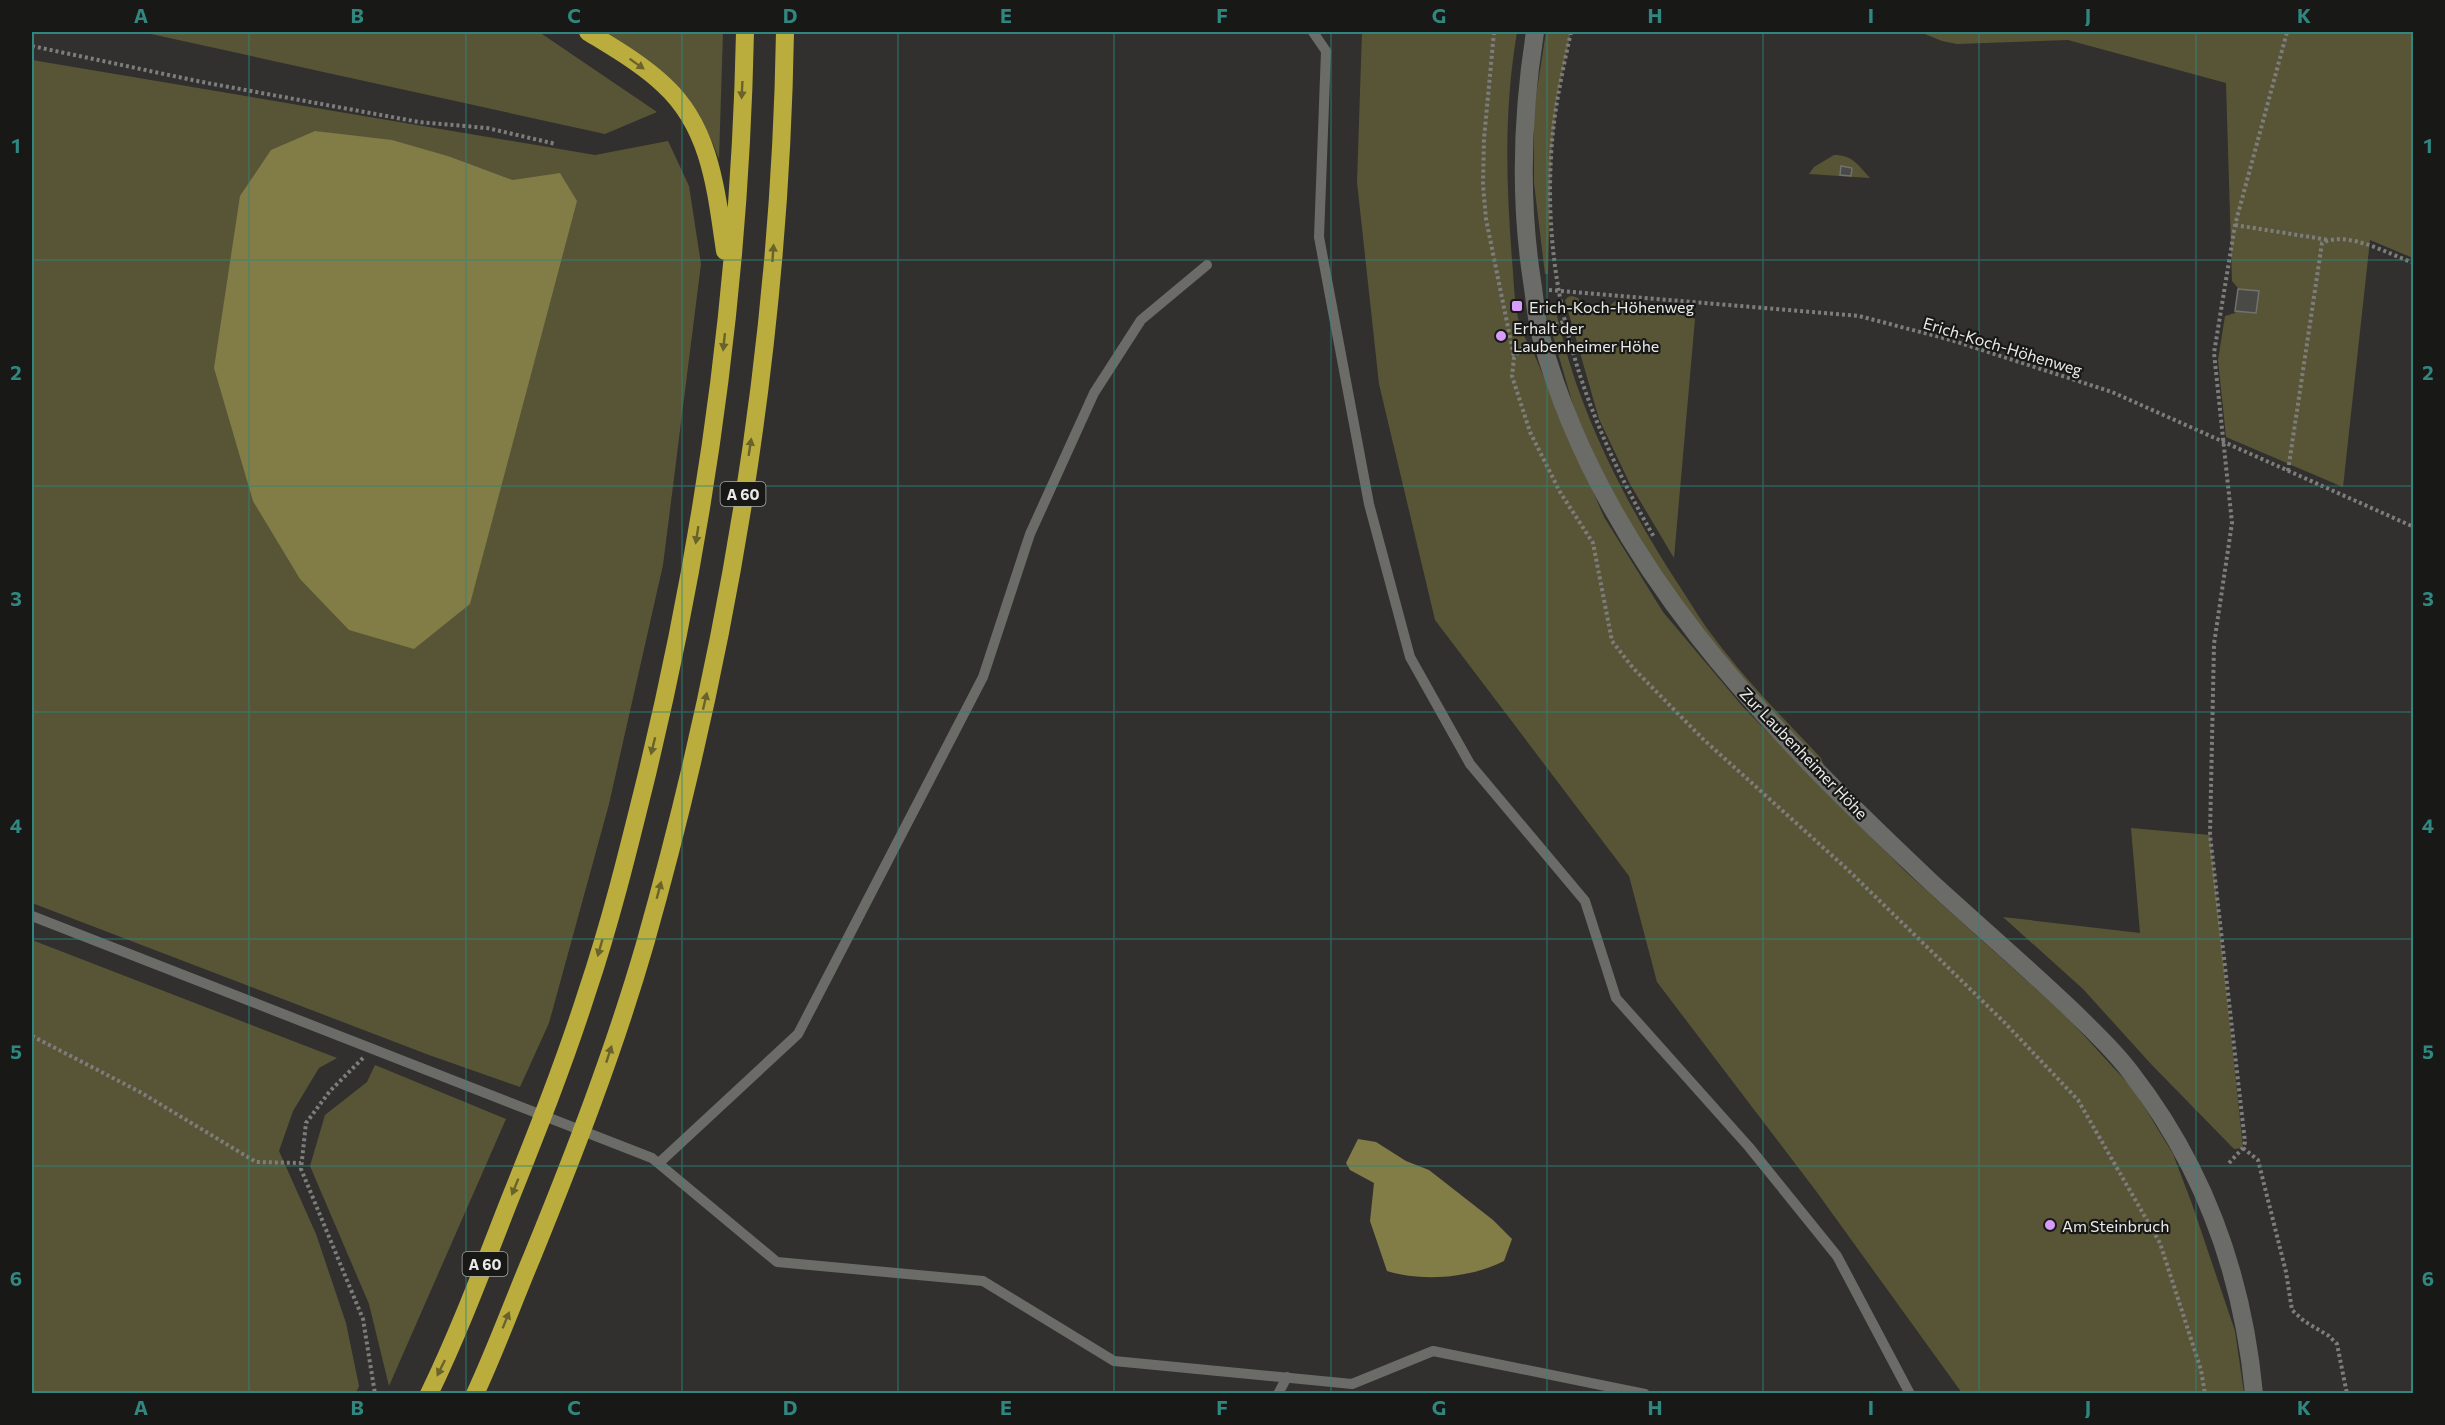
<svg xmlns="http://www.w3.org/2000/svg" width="2445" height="1425" viewBox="0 0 2445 1425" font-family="Commissioner,sans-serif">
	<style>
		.green { fill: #585537; fill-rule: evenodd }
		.water { fill: #827c47 }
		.building { fill: #494946; stroke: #71716e; stroke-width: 1.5 }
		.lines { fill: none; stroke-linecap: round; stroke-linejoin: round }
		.path { stroke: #7d7d7b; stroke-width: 4; stroke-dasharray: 3 3; stroke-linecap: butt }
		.lane { stroke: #6b6b68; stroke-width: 10 }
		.secondary { stroke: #6b6b68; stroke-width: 18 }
		.highway { stroke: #baad3d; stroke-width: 18 }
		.oneway { fill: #69622a }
		.grid { fill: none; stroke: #308780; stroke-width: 1.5; stroke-opacity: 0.55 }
		.poi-dot { fill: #d79bf9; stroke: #181817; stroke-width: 2 }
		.labels { text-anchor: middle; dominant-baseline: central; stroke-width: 4.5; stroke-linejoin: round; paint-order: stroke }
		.shield { fill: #181817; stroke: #ababa9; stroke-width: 1.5 }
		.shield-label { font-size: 15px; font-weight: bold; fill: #eaeae8 }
		.poi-label { font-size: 16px; fill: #eaeae8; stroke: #181817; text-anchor: start }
		.street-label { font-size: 16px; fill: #eaeae8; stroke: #181817 }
		.neatline { fill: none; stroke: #308780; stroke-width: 2 }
		.grid-label { font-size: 20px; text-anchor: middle; font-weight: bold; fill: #308780 }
	</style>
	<rect width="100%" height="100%" fill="#31302e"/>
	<!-- green -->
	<path class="green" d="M142,32H539L657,112L605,134Z
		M605,32H723L719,159C695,93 661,68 605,32Z
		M1362,32H1517C1504,109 1506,181 1512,260C1515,289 1513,324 1531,347L1604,517L1663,612L1743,707L1905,871L2067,1017L2134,1090L2173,1154L2192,1204L2235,1331L2244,1393H1962L1816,1191L1657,982L1629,876L1435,620L1379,384L1357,182Z
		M1546,32H1571L1557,98L1551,156L1548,274H1545L1534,183V109Z
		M1920,32H2413V258L2370,240L2343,487L2226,437L2218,360L2225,316L2235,313L2238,288L2232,281L2226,83L2068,40L1957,44L1942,41Z
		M32,60L595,155L668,141L689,186L701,264L663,565L609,804L549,1023L520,1087L429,1055L32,903ZM315,131L451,157L513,180Z
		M1834,155C1853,155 1858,165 1870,178L1809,174L1814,167Z
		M1572,296L1578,298L1585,309L1591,310L1596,305L1609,306L1617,300L1643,303L1646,307L1677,310L1695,319L1674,558L1630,484L1599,419L1566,304L1565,300L1568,297Z
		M1549,306H1555C1576,409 1625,503 1682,590C1693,607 1703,624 1715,639C1747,682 1784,719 1821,758L1824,766L1754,694L1663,578L1607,483L1575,412L1547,315Z
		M2131,828L2210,835L2243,1148L2234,1149L2151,1064L2083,989L2003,917L2140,933Z
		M32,940L337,1058L319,1068L293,1111L279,1151L316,1234L346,1323L359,1386L356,1393H32Z
		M375,1065L506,1119L389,1386L369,1304L310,1166L325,1115L367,1082Z"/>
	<!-- water -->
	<path class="water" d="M315,131L392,140L451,157L513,180L560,173L577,201L470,604L414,649L349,630L300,579L253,501L214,368L240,196L271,150Z
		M1358,1139L1376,1142L1406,1161L1429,1170L1493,1220L1512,1239L1504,1261C1471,1278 1423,1282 1387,1271L1370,1221L1374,1183L1350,1170L1346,1163Z"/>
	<!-- building -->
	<path class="building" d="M1841,166L1852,168L1851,176L1840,175Z
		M2238,289L2259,291L2256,313L2235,311Z"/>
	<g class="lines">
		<!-- path -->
		<path class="path" d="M1494,32L1484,139L1483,185L1486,219L1514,357
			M1571,32C1562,73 1553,114 1551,157C1543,296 1585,418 1654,537
			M32,46L202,82L419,122L487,128L556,144
			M2235,225L2329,240
			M1549,290L1859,316L1951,340L2112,392L2414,527
			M1555,325L1563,322
			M1526,343L1514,358L1512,376L1530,432L1560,492L1593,543L1612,641L1633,668L1703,739L1847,869L2005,1023L2078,1100L2160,1243L2201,1370L2205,1394
			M2288,471L2322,243C2348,230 2388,254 2414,263
			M32,1036L140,1092L256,1162L301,1163
			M363,1058L330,1091L306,1123L301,1169L363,1319L375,1394
			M2243,1148L2258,1160L2286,1272L2292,1310L2304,1321L2329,1336L2337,1344L2347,1394
			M2229,1163L2243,1148L2245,1142L2210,835L2214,644L2232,523L2214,353L2235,225L2287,32"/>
		<!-- lane -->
		<path class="lane" d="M1313,32L1326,51L1319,237L1369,504L1410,657L1470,764L1585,901L1616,998L1749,1147L1837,1256L1910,1394
			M32,916L652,1158L777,1262L983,1281L1114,1361L1352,1384L1433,1351L1645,1394
			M659,1163L798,1034L983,677L1030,534L1094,393L1141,320L1207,265
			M1278,1394L1287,1377"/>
		<!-- secondary -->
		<path class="secondary" d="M1535,32C1522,115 1519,197 1532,281C1535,300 1536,319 1541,337C1603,563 1767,727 1932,883C1980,927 2029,969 2076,1014C2095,1033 2115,1051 2131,1073C2204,1167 2243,1275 2254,1394"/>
		<!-- highway -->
		<path class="highway" d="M588,32C614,48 642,64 664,85C711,128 716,191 725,251
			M429,1394C459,1332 483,1268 508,1204C536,1134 564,1064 587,992C611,921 629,847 647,774C706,530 740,282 745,32
			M475,1394C496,1349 513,1302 532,1257C574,1154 614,1051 645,944C729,648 780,339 785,32"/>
	</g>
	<!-- one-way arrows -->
	<defs><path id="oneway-solid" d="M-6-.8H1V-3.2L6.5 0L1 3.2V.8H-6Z" transform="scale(1.5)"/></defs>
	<g class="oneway">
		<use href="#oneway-solid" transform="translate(637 64) rotate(35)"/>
		<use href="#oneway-solid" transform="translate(742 90) rotate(93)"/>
		<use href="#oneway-solid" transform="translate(773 253) rotate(-86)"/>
		<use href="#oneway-solid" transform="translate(724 342) rotate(96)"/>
		<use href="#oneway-solid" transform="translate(750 447) rotate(-81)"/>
		<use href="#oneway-solid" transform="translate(697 535) rotate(99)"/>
		<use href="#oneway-solid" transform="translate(705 701) rotate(-77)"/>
		<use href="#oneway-solid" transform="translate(653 746) rotate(104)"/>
		<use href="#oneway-solid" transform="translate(659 890) rotate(-75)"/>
		<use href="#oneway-solid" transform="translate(600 948) rotate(106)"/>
		<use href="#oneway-solid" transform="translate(609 1054) rotate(-72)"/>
		<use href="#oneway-solid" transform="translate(515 1187) rotate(112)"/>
		<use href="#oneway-solid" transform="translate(506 1320) rotate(-68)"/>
		<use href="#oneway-solid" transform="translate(441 1368) rotate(116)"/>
	</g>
	<!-- grid -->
	<path class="grid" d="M249,32V1394M466,32V1394M682,32V1394M898,32V1394M1114,32V1394M1331,32V1394M1547,32V1394M1763,32V1394M1979,32V1394M2196,32V1394M32,260H2414M32,486H2414M32,712H2414M32,939H2414M32,1166H2414"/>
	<!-- markers -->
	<g class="poi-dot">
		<rect x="1511" y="300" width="12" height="12" rx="3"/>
		<circle cx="1501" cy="336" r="6"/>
		<circle cx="2050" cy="1225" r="6"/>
	</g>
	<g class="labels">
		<!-- shield labels -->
		<g class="shield">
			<rect x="720.5" y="482" width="45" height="24" rx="4.5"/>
			<rect x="462.5" y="1252" width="45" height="24" rx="4.5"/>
		</g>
		<g class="shield-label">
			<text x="743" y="494">A 60</text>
			<text x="485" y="1264">A 60</text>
		</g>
		<!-- poi labels -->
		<g class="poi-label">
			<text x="1529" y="306">Erich-Koch-Höhenweg</text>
			<text x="1513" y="327">Erhalt der<tspan x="1513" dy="18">Laubenheimer Höhe</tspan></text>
			<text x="2062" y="1225">Am Steinbruch</text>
		</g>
		<!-- street labels -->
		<g class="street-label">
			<text transform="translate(2003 346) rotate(17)">Erich-Koch-Höhenweg</text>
			<text transform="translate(1804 753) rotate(46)">Zur Laubenheimer Höhe</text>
		</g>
	</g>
	<!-- border -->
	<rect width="2445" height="1425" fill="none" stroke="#181817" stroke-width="66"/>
	<rect x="33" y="33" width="2379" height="1359" class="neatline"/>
	<g class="grid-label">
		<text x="141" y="23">A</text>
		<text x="357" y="23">B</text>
		<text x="574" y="23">C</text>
		<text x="790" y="23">D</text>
		<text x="1006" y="23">E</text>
		<text x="1222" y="23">F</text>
		<text x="1439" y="23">G</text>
		<text x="1655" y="23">H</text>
		<text x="1871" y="23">I</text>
		<text x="2088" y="23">J</text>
		<text x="2304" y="23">K</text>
		<text x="16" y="153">1</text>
		<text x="2428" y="153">1</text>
		<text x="16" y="380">2</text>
		<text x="2428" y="380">2</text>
		<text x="16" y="606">3</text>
		<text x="2428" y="606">3</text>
		<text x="16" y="833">4</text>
		<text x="2428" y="833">4</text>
		<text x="16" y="1059">5</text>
		<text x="2428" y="1059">5</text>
		<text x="16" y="1286">6</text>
		<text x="2428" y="1286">6</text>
		<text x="141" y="1415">A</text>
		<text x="357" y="1415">B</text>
		<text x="574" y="1415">C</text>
		<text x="790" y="1415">D</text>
		<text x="1006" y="1415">E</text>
		<text x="1222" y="1415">F</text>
		<text x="1439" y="1415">G</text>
		<text x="1655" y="1415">H</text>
		<text x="1871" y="1415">I</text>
		<text x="2088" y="1415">J</text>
		<text x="2304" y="1415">K</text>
	</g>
</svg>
